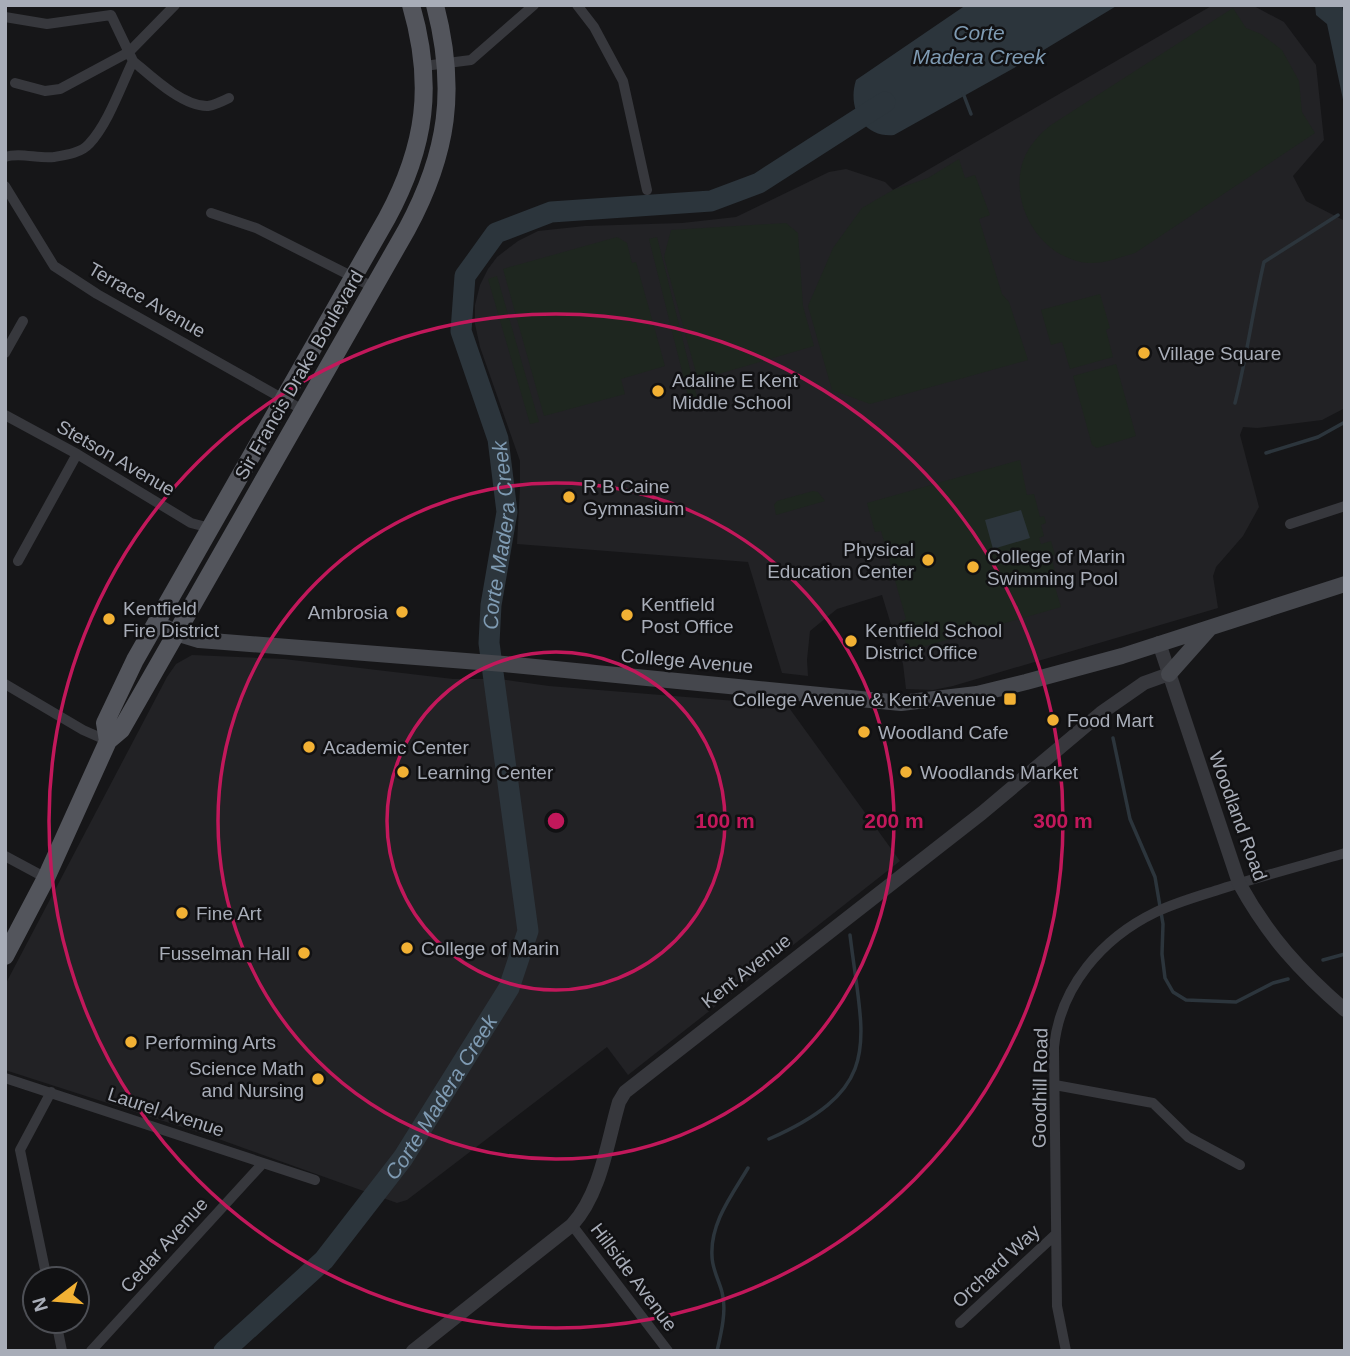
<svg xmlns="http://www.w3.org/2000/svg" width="1350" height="1356" viewBox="0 0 1350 1356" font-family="Helvetica,sans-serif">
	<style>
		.built { fill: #222225 }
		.green { fill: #1e261f }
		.water { fill: #2c353c }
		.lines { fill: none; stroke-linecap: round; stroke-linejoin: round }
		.stream { stroke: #2c353c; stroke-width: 3.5 }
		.river { stroke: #2c353c; stroke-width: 21 }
		.minor { stroke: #37383d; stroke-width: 10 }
		.tertiary { stroke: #37383d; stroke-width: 14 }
		.secondary { stroke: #45474d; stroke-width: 16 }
		.primary { stroke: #53555c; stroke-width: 18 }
		.ring { fill: none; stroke: #c2185b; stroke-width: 3.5 }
		.poi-dot { fill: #f2b134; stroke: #111113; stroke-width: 2.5 }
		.labels { text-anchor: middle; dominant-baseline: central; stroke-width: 5; stroke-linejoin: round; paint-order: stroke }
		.street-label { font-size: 19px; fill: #a8adb8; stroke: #111113 }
		.poi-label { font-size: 19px; fill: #a8adb8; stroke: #111113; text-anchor: start }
		.water-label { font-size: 21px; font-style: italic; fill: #7f9bb3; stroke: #111113 }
		.centre { fill: #c2185b; stroke: #111113; stroke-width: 3.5 }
		.ring-label { font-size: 21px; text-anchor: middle; font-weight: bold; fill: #c2185b; stroke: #111113; stroke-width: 5; stroke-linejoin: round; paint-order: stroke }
	</style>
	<rect width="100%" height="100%" fill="#161618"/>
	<!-- built -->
	<path class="built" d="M1213,5H1252L1284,22L1316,65L1324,140L1293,176L1306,201L1345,221V408L1322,420L1257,428L1243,427L1240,435L1259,507L1243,536L1216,567L1213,576L1218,608L953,686L933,690L906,689L903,664L882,595L837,609L810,631L807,660L808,676L782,673L748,562L517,544L520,487V461L480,347L475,324V305L480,285L488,269L497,257L518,241L538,231L585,226L682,223L736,217L829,172L846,169L885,182L893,190Z
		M192,655L284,659L453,679H499L549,686L787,705L900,861L628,1075L607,1047L407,1200L397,1203L213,1137L5,1070V985L167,677L176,664Z"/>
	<!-- green -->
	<path class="green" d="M1233,8L1246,28L1261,34L1282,50L1299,81L1302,112L1315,133L1135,253C1120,257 1105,264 1088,263C1044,259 1012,211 1021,168C1025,150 1037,136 1051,125Z
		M959,159L965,178L975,175L990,215L979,219L1002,294L1009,302L1028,360L870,404L832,390L808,306L833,248L862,208L893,190L928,178Z
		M786,223L798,233L803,306L814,346L698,380L664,257L671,230Z
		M617,237L627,243L632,263L636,262L665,366L621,379L625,394L544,416L503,269Z
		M657,237L698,401L690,403L649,239Z
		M497,276L539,422L530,424L488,279Z
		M1100,294L1110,328L1106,330L1113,357L1070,369L1062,342L1051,345L1041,310Z
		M1116,364L1136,436L1097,448L1092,445L1073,376Z
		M1020,460L1027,495L1034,494L1040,517L1044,516L1046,523L1041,525L1044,536L1039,538L1041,544L1051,541L1055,555L1051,556L1057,579L1053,580L1061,607L908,651L900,622L906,619L881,531L875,532L867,503Z
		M813,491L818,492L825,501L776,515L774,505L777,501Z"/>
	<!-- water -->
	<path class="water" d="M966,5H1118L1014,68L894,135C863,138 847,108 856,80Z
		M1315,5H1342L1345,23V109L1327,24L1316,15Z
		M1021,510L1030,538L993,549L985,520Z"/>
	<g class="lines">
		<!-- stream -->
		<path class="stream" d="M963,93L971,114
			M1235,403C1247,356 1253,309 1264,262L1338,215
			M1266,453L1318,437L1345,422
			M1113,738L1130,819L1155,877L1163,924L1162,954L1165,978L1173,992L1186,1000L1236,1002L1273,983L1288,979
			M1323,960L1345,954
			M769,1139C886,1087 863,1043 850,935
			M717,1351C721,1334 727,1310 722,1292C719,1280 712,1269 712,1256C710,1223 732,1195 748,1168"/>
		<!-- river -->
		<path class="river" id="s1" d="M224,1351L324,1260L403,1158L509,988L528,931L489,643L491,605L507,512L498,439L461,331L465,276L496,233L551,212L711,201L759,183L885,102"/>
		<!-- minor -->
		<path class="minor" d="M577,5L594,27L623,81L647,190
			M5,17L47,24L111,15L133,61C121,86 108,124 89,144C81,153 66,155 54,157C38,159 20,152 5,157
			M133,61C151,76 183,107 208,106C214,105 223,101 229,98
			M424,66L471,60L534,5
			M15,83L45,91L60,89L129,52L175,5
			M5,186L54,266L97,294L303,410
			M211,213L256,228L373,287
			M5,353L23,321
			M5,415L77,454L191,523L210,528
			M1290,524L1345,506
			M18,561L77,454
			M5,684L83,730L108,741
			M5,856L46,878
			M5,1078L315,1180
			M1055,1085L1153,1103L1188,1137L1240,1165
			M572,1225L668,1351
			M47,1279L20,1150L51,1092
			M56,1321L62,1351
			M960,1323L1056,1234
			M91,1351L263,1163
			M1066,1351L1057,1306L1054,1047C1060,987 1102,938 1156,912C1177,902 1199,896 1221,889C1262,876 1304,865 1345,853"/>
		<!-- tertiary -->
		<path class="tertiary" d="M1159,643L1239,883C1268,936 1300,971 1345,1010
			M413,1351L572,1225C601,1193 607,1143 619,1102L625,1092L982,813L1101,713L1144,683L1169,674"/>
		<!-- secondary -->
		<path class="secondary" d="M156,622L176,633L199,640L504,664L901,703L977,694L1026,682L1122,656L1345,584
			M1169,674L1209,629"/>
		<!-- primary -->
		<path class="primary" d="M108,741L105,723L135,660L387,218C426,146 434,84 411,5
			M5,956L46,878L108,741L121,730L407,229C448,153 457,89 435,5"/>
	</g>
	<!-- distance rings -->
	<g class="ring">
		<circle cx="556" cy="821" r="169"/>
		<circle cx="556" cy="821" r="338"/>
		<circle cx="556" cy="821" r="507"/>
	</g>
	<!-- markers -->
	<g class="poi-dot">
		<circle cx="1144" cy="353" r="7"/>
		<circle cx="658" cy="391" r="7"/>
		<circle cx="569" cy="497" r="7"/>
		<circle cx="928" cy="560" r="7"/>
		<circle cx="973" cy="567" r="7"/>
		<circle cx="402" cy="612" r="7"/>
		<circle cx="627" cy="615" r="7"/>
		<circle cx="109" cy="619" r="7"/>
		<circle cx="851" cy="641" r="7"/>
		<rect x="1003" y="692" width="14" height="14" rx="3.5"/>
		<circle cx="1053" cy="720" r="7"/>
		<circle cx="864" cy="732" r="7"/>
		<circle cx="309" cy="747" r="7"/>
		<circle cx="403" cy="772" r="7"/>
		<circle cx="906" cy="772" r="7"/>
		<circle cx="182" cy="913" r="7"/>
		<circle cx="407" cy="948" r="7"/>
		<circle cx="304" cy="953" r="7"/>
		<circle cx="131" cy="1042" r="7"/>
		<circle cx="318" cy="1079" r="7"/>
	</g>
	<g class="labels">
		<!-- street labels -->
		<g class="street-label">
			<text transform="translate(147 300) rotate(30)">Terrace Avenue</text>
			<text transform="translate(299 375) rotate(-60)">Sir Francis Drake Boulevard</text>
			<text transform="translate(116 458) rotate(30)">Stetson Avenue</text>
			<text transform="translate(687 661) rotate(5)">College Avenue</text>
			<text transform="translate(1238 816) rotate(70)">Woodland Road</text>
			<text transform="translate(746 971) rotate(-38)">Kent Avenue</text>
			<text transform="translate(1040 1088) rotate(-89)">Goodhill Road</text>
			<text transform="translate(166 1112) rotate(18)">Laurel Avenue</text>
			<text transform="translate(164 1245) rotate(-48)">Cedar Avenue</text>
			<text transform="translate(996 1266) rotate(-43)">Orchard Way</text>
			<text transform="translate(634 1277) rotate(53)">Hillside Avenue</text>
		</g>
		<!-- poi labels -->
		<g class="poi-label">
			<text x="1158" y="353">Village Square</text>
			<text x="672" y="380">Adaline E Kent<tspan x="672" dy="22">Middle School</tspan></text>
			<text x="583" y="486">R B Caine<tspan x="583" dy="22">Gymnasium</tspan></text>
			<text x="914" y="549" text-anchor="end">Physical<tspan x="914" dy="22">Education Center</tspan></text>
			<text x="987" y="556">College of Marin<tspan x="987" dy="22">Swimming Pool</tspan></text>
			<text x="641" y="604">Kentfield<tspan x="641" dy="22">Post Office</tspan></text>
			<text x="123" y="608">Kentfield<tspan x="123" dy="22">Fire District</tspan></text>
			<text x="388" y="612" text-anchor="end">Ambrosia</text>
			<text x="865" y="630">Kentfield School<tspan x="865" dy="22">District Office</tspan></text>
			<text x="996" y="699" text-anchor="end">College Avenue &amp; Kent Avenue</text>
			<text x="1067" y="720">Food Mart</text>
			<text x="878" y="732">Woodland Cafe</text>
			<text x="323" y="747">Academic Center</text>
			<text x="417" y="772">Learning Center</text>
			<text x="920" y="772">Woodlands Market</text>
			<text x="196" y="913">Fine Art</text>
			<text x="421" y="948">College of Marin</text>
			<text x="290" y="953" text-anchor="end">Fusselman Hall</text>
			<text x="145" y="1042">Performing Arts</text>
			<text x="304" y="1068" text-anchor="end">Science Math<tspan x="304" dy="22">and Nursing</tspan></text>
		</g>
		<!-- water labels -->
		<g class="water-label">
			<text x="979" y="32">Corte<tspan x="979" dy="24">Madera Creek</tspan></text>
			<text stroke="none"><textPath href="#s1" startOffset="924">Corte Madera Creek</textPath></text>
			<text stroke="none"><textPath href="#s1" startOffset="336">Corte Madera Creek</textPath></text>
		</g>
	</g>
	<circle cx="556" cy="821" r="10" class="centre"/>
	<g class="ring-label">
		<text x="725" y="828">100 m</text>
		<text x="894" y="828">200 m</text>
		<text x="1063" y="828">300 m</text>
	</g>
	<!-- border -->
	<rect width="1350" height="1356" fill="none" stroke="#a8adb8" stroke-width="14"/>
	<!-- north arrow -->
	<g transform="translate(56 1300) rotate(254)"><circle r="33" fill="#111113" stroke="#4d4f55" stroke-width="2"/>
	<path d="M0-5L12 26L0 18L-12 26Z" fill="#f2b134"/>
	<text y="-10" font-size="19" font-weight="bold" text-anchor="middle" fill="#a8adb8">N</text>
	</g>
</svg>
